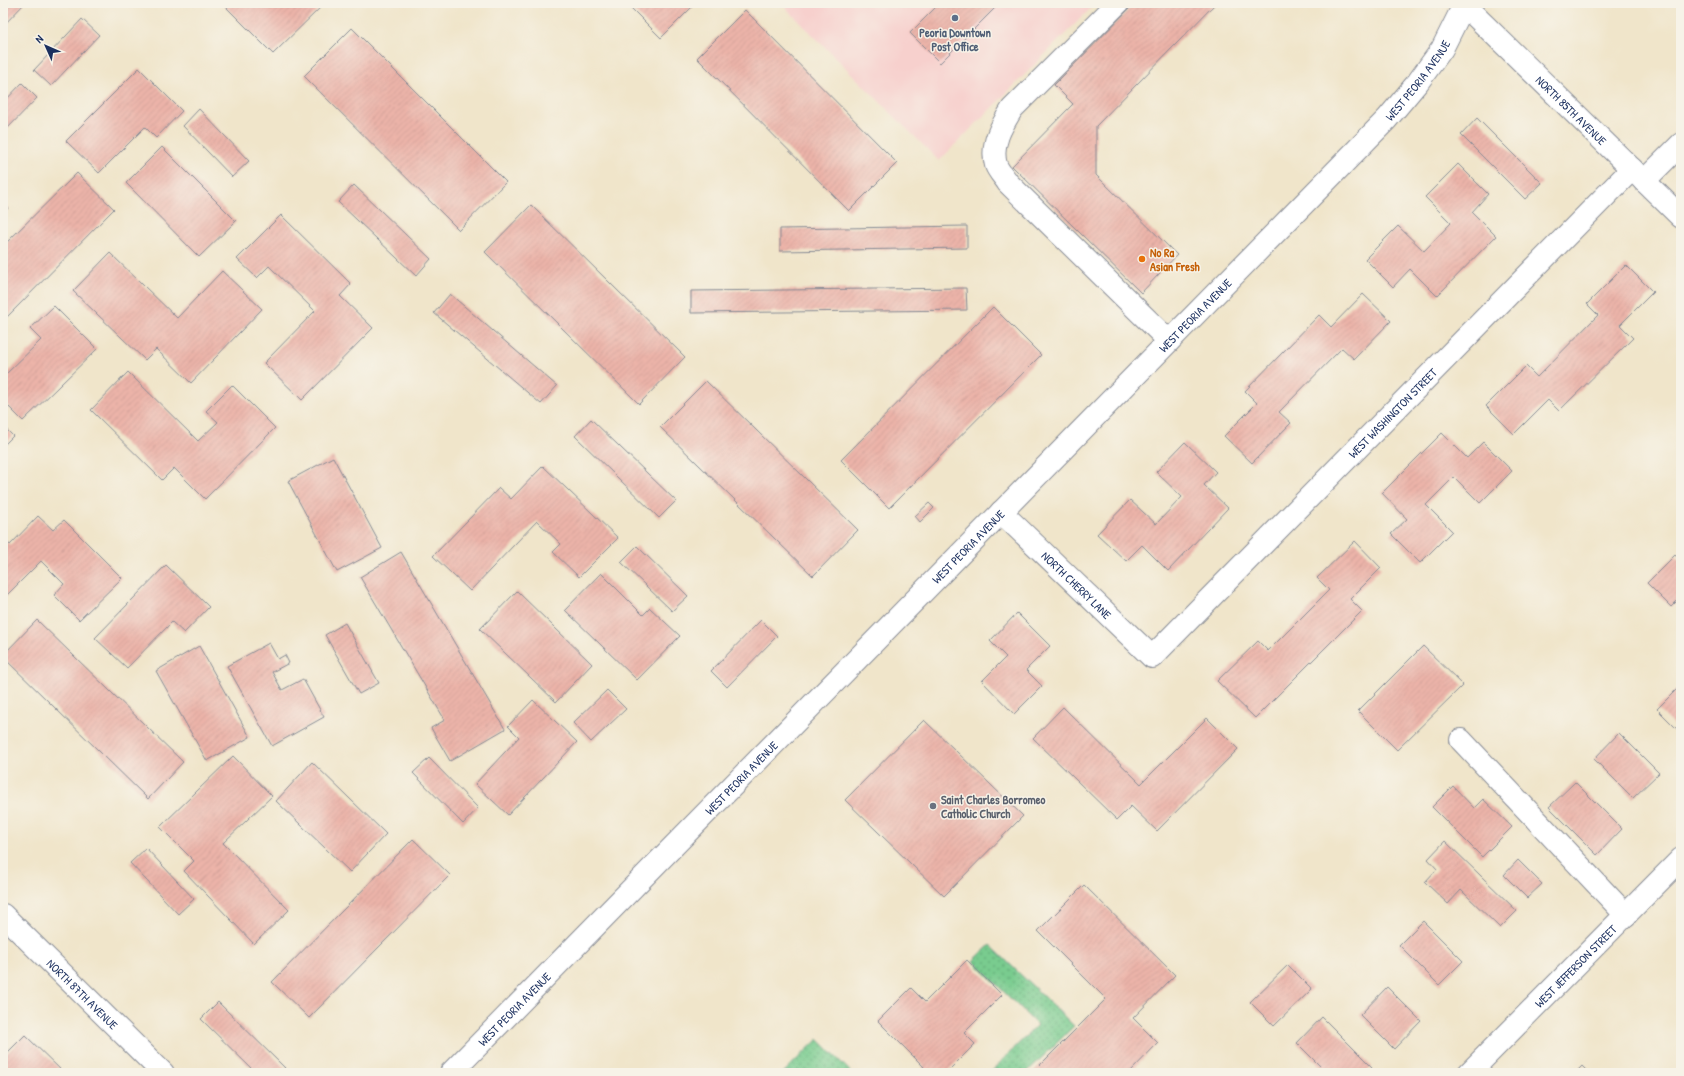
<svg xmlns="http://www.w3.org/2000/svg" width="1684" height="1076" viewBox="0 0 1684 1076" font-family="'Patrick Hand',sans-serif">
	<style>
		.built { fill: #f7d0cd }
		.grass { fill: url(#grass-dots); stroke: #4a7e76 }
		.building { fill: url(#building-hatch) }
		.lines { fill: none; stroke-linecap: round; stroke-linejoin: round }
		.minor-casing { stroke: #868a94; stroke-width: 24 }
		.major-casing { stroke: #868a94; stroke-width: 24 }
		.minor { stroke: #fff; stroke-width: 22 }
		.major { stroke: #fff; stroke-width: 22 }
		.service-dot { fill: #5c6f8a; stroke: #f7f3e8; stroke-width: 1.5 }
		.food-dot { fill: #e8710a; stroke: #f7f3e8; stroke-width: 1.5 }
		.worship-dot { fill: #6b7280; stroke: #f7f3e8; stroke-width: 1.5 }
		.labels { text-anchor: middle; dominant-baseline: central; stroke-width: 3; stroke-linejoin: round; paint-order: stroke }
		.service-label { font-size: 12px; font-weight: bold; fill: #4e5e75; stroke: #f7f3e8 }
		.street-label { font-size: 12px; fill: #1b2f5e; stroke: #f7f3e8 }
		.food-label { font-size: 12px; font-weight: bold; fill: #c56008; stroke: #f7f3e8; text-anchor: start }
		.worship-label { font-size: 12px; font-weight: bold; fill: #5b616d; stroke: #f7f3e8; text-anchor: start }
	</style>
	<defs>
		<pattern id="grass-dots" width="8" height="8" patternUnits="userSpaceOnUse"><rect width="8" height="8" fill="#79cc8f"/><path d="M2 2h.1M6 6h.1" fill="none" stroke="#62a678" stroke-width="1.8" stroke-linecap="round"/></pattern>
		<pattern id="building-hatch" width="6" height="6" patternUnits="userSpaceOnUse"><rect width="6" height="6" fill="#ecb4a9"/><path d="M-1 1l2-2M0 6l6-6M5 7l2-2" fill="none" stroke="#ca9b94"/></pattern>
	</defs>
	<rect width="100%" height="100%" fill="#f7f3e8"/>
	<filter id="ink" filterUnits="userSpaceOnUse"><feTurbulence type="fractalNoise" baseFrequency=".025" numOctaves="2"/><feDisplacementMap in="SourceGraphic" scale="8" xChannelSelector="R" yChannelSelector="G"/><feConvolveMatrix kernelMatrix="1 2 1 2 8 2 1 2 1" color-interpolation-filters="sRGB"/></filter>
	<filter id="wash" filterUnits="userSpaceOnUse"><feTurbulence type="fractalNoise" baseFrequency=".012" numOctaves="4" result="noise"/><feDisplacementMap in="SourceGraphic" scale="16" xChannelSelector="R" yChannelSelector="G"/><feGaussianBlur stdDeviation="0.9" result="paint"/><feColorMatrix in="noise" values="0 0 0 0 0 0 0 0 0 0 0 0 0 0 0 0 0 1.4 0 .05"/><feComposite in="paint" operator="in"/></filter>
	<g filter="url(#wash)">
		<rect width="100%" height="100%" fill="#f0e5ca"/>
		<!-- built -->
		<path class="built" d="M781,3H1096L939,161Z"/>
		<!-- grass -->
		<path class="grass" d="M990,945L1074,1026L1026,1073H990L1037,1025L973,961Z
			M818,1039L852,1073H783Z"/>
		<g id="blocks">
			<!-- building -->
			<path class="building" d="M3,3H25L3,26Z
				M222,3H325L273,54Z
				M626,3H696L661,38Z
				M940,3H1000L940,63L910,33Z
				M1135,3H1216L1096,126V175L1177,255L1141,293L1012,166L1073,104L1054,85Z
				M745,10L897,163L849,211L697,58Z
				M82,19L99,35L51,86L34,70Z
				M352,28L506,182L459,230L304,76Z
				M139,68L182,111L156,138L145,127L99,173L66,141Z
				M22,83L37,98L3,133V103Z
				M199,109L249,161L232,177L183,126Z
				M1477,118L1542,183L1525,199L1461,135Z
				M162,147L236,221L199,257L126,183Z
				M1458,164L1488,194L1472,212L1496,236L1437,296L1410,269L1393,287L1365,259L1398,226L1424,251L1451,223L1425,197Z
				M77,173L114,209L3,321V246Z
				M354,185L431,259L416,276L338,202Z
				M3,203L8,208L3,214Z
				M531,205L685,357L639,404L485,252Z
				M281,215L351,284L340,296L373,328L302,400L264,363L315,311L269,266L257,278L237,259Z
				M967,226V248L780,251V229Z
				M110,253L177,318L222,271L262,309L191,383L156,349L145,360L73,291Z
				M1626,265L1653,292L1620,325L1633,338L1559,411L1548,400L1514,434L1486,406L1526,366L1537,377L1598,315L1587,304Z
				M966,288L967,310L691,313V291Z
				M450,294L557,386L541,404L434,313Z
				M1363,294L1391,321L1354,359L1342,348L1279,412L1291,423L1252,463L1224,436L1257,403L1245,391L1319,315L1331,327Z
				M54,306L97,349L23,421L3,401V377L41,340L30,329Z
				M993,307L1041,355L889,508L841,460Z
				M128,372L198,441L218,422L206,411L232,385L275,428L205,499L174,468L162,480L91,410Z
				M706,381L858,530L813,576L660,427Z
				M591,419L676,501L659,518L575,436Z
				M3,426L13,436L3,446Z
				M1442,433L1467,458L1483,442L1512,471L1480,503L1454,477L1426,505L1452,531L1420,563L1391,534L1407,519L1382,493Z
				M1185,442L1216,472L1204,485L1228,508L1168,571L1142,545L1126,561L1097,534L1130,500L1156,524L1182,497L1156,472Z
				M333,457L382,548L337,572L288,481Z
				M543,466L618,538L579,577L553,552L561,544L537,521L470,591L433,556L499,488L511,499Z
				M929,503L934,508L920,522L915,516Z
				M38,516L53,530L64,520L122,578L79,620L54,595L64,584L41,561L3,599V545L7,542L10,545Z
				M1355,541L1381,568L1350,599L1362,611L1255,718L1217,681L1258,641L1268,651L1329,590L1317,578Z
				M637,546L688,596L672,611L621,562Z
				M401,552L505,729L450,761L431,728L445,720L360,577Z
				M1675,555L1681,561V597L1671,607L1647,583Z
				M166,565L209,607L184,633L172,622L127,668L95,638Z
				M601,573L643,615L650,608L680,636L637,680L565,610Z
				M517,591L592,664L556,702L480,629Z
				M1017,613L1050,646L1026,670L1042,686L1014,714L982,681L1006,657L990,641Z
				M37,620L183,762L148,799L3,657V655Z
				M761,620L777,636L727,687L711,671Z
				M345,623L379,683L359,694L325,635Z
				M269,643L278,659L285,655L289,663L272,672L282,690L303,679L324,717L272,746L227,666Z
				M199,646L250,737L207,761L156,671Z
				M1423,646L1463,685L1397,750L1358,711Z
				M1681,685V733L1657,709Z
				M607,690L626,709L591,742L573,723Z
				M533,700L577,742L508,815L475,784L519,737L508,726Z
				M1063,707L1141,784L1207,718L1238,749L1157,831L1131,806L1117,820L1033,738Z
				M924,720L1023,816L944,896L845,800Z
				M1619,733L1659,773L1633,798L1594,759Z
				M233,756L272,796L223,843L289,910L254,944L184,871L194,861L160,827Z
				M429,758L478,808L463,824L413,773Z
				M312,762L386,834L350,872L276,801Z
				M1575,782L1622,829L1597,855L1549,807Z
				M1453,786L1474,808L1483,799L1512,827L1482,857L1432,807Z
				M413,839L450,875L309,1018L272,982Z
				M1445,841L1517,911L1500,928L1461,890L1448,904L1425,882L1437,869L1428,859Z
				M146,848L194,899L178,914L130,863Z
				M1518,860L1542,884L1527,898L1504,875Z
				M1084,885L1175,975L1133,1018L1158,1043L1130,1072L1132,1073H1032L1106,999L1038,931Z
				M1423,921L1463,961L1439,985L1399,945Z
				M967,960L1002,995L964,1033L975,1044L946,1073H918L924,1067L878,1021L911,988L925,1002Z
				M1288,965L1312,989L1274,1026L1250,1002Z
				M1387,987L1421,1021L1394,1049L1360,1015Z
				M218,1002L285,1068L280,1073H256L201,1019Z
				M1322,1017L1372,1067L1366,1073H1327L1297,1043Z
				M25,1035L64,1073H3V1057Z
				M1582,1066L1589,1073H1575Z"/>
		</g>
	</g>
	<g filter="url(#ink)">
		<use href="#blocks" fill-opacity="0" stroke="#868a94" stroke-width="1"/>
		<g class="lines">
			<!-- minor casing -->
			<g class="minor-casing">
				<g id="minor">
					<path d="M1118,3L1012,109C1002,125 990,144 996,165C998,171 1005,178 1008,183L1169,341"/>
					<path id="s1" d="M1462,3L1681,217"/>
					<path d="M1644,181L1681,144"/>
					<path id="s2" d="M1001,512L1152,657L1632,169"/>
					<path d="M1461,740L1626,915"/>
					<path id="s3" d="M3,915L163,1073"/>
					<path id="s4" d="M1469,1073L1681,859"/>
				</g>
			</g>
			<!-- major casing -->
			<g class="major-casing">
				<g id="major">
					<path id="s5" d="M451,1073L1387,119L1418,82L1442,49L1465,3"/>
				</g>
			</g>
			<!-- minor -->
			<use href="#minor" class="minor"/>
			<!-- major -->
			<use href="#major" class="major"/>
		</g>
	</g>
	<!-- markers -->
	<circle class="service-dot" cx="955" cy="18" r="4"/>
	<circle class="food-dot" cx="1142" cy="259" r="4"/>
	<circle class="worship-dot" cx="933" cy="806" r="4"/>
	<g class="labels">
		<!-- service labels -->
		<g class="service-label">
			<text x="955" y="32">Peoria Downtown<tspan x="955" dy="14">Post Office</tspan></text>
		</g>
		<!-- street labels -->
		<g class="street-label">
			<text stroke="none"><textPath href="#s5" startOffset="1386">WEST PEORIA AVENUE</textPath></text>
			<text stroke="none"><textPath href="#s1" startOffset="153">NORTH 85TH AVENUE</textPath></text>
			<text stroke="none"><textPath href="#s5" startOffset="1062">WEST PEORIA AVENUE</textPath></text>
			<text stroke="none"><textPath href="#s2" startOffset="552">WEST WASHINGTON STREET</textPath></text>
			<text stroke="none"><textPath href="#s5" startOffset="738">WEST PEORIA AVENUE</textPath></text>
			<text stroke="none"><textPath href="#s2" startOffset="105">NORTH CHERRY LANE</textPath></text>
			<text stroke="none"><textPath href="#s5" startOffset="414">WEST PEORIA AVENUE</textPath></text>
			<text stroke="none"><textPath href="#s4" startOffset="151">WEST JEFFERSON STREET</textPath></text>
			<text stroke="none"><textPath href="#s3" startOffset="112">NORTH 87TH AVENUE</textPath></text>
			<text stroke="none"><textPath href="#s5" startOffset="90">WEST PEORIA AVENUE</textPath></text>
		</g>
		<!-- food labels -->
		<g class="food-label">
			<text x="1150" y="252">No Ra<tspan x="1150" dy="14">Asian Fresh</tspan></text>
		</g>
		<!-- worship labels -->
		<g class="worship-label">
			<text x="941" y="799">Saint Charles Borromeo<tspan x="941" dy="14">Catholic Church</tspan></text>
		</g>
	</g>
	<!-- margin -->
	<rect width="1684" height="1076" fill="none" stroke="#f7f3e8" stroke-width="16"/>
	<!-- north arrow -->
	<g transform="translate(46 46) rotate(315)" stroke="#f7f3e8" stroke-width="3" paint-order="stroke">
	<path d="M0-3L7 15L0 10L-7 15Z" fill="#1b2f5e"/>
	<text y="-6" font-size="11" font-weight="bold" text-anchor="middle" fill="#1b2f5e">N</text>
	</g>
</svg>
